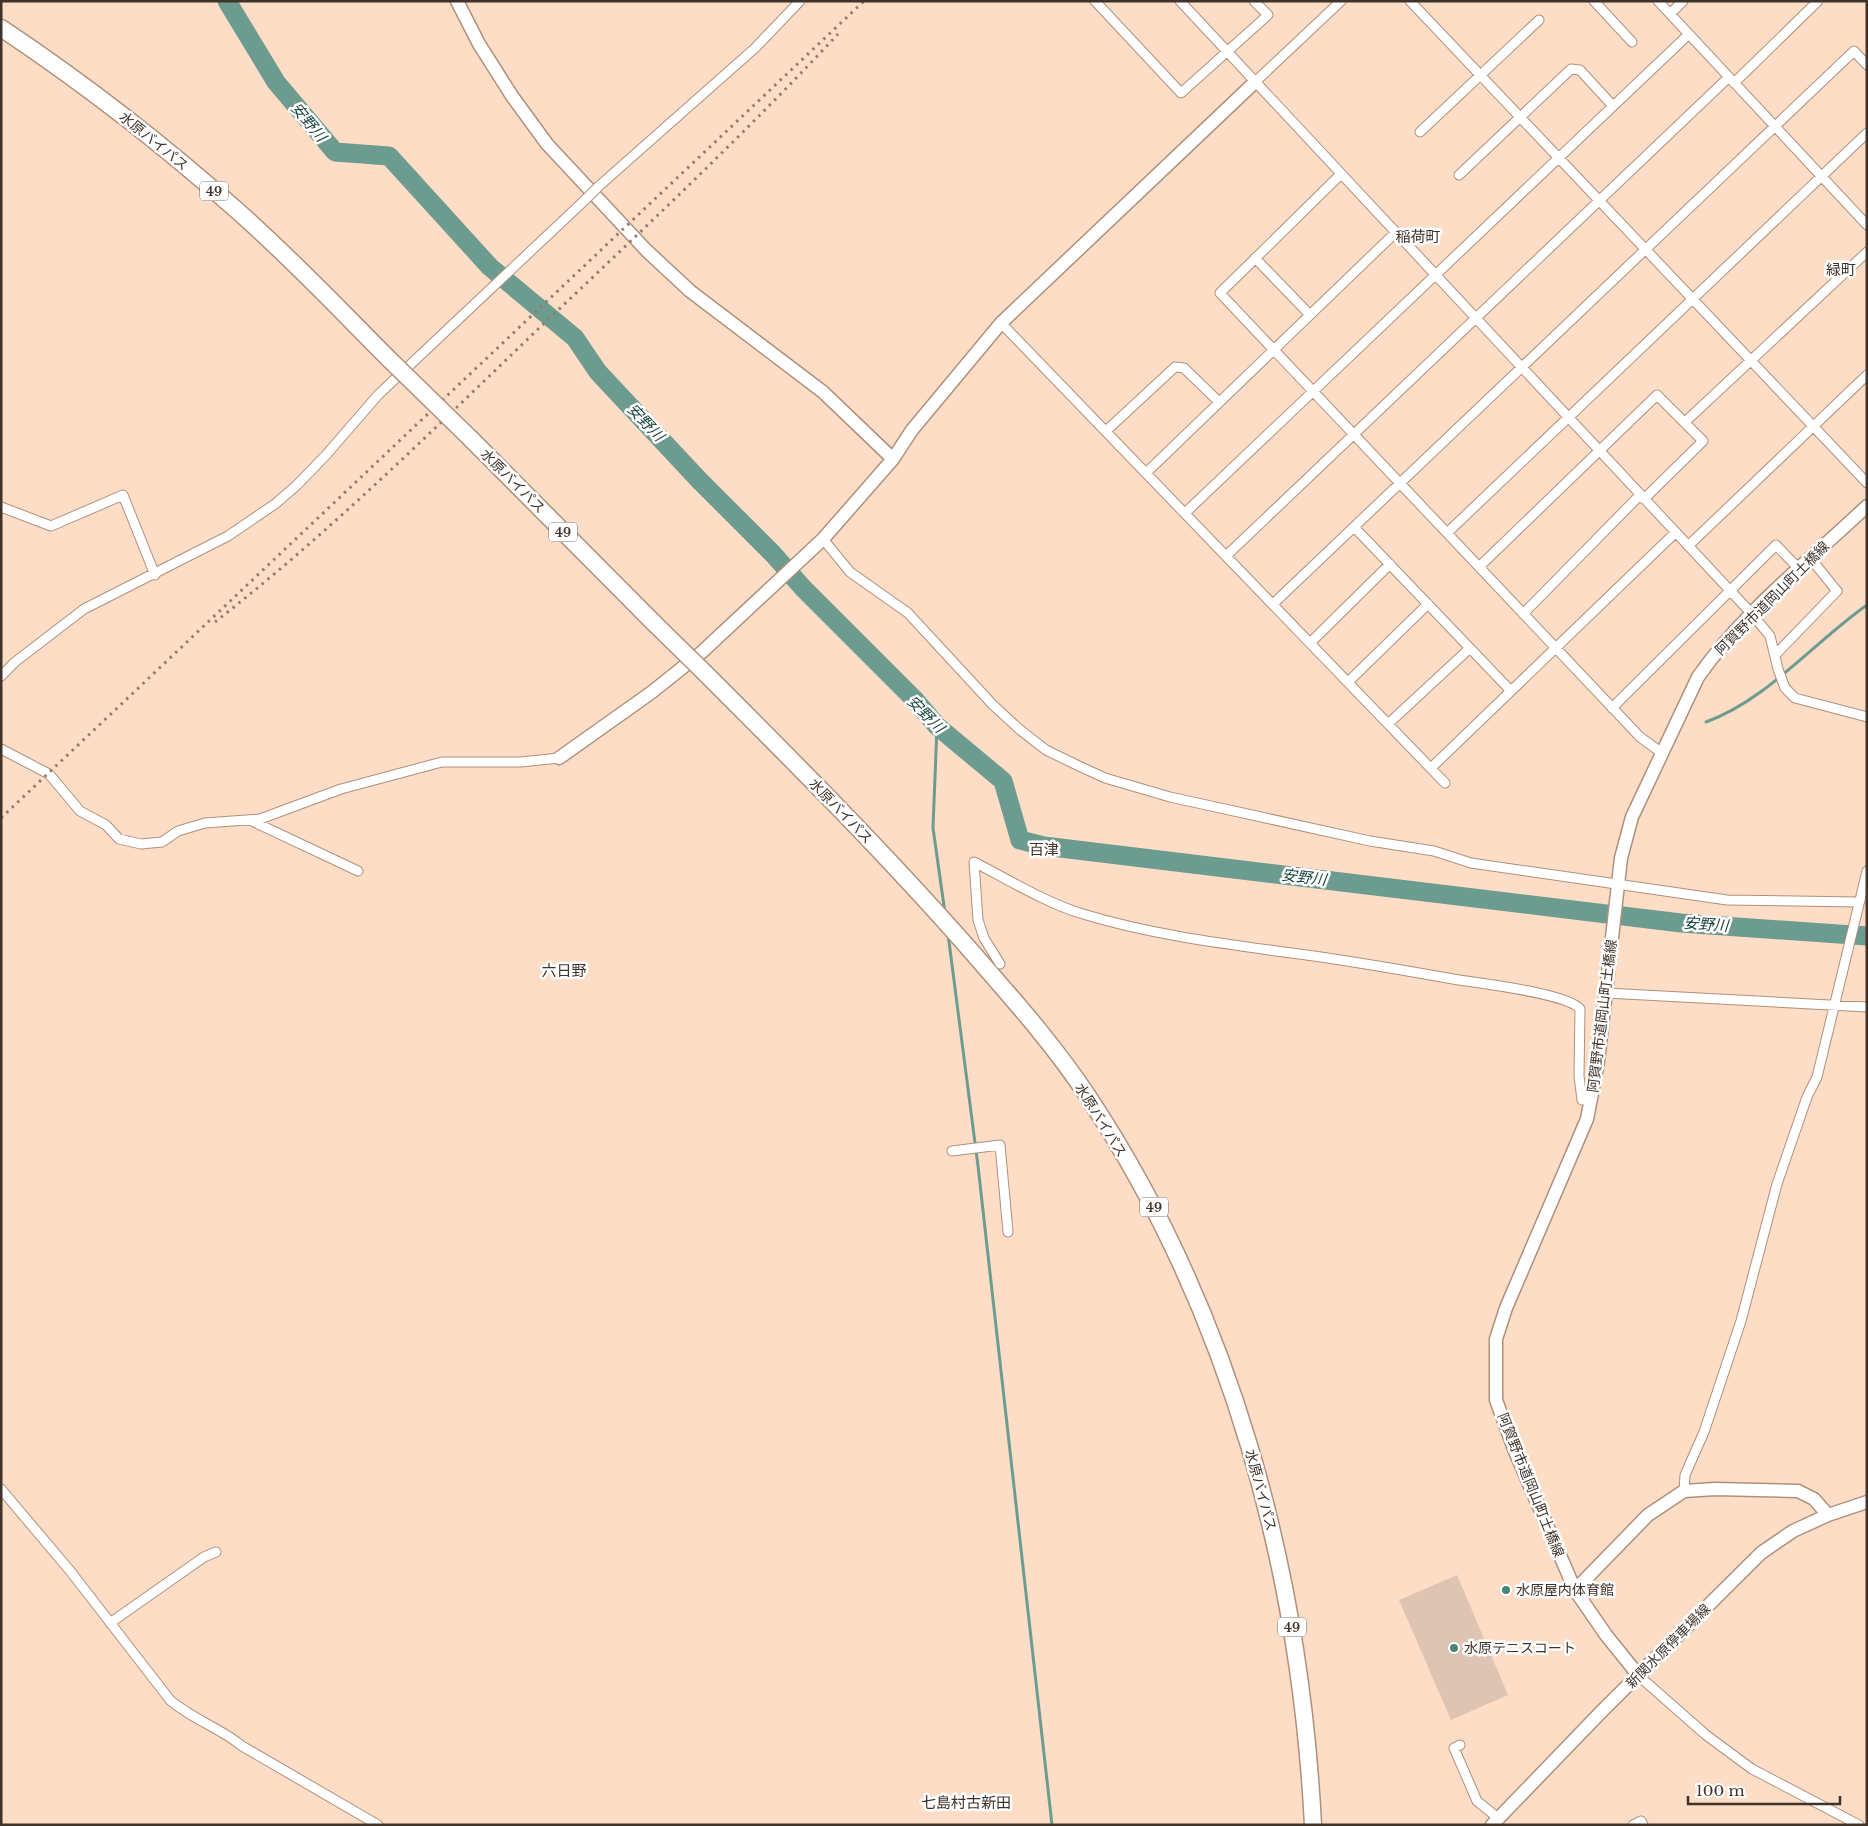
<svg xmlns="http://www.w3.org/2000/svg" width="1868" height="1826" viewBox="0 0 1868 1826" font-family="'Libre Baskerville','Noto Sans JP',serif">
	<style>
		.green { fill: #dec4b2 }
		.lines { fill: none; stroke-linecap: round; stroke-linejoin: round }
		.stream { stroke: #6c9b8f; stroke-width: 3 }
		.river { stroke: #6c9b8f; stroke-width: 19 }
		.street-casing { stroke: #af907b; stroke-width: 11 }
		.secondary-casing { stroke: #af907b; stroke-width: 15 }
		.highway-casing { stroke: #af907b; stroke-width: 19 }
		.street { stroke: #fff; stroke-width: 9 }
		.secondary { stroke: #fff; stroke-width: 12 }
		.highway { stroke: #fff; stroke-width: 16 }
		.rail { stroke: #937d6e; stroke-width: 3; stroke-dasharray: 2.5 5; stroke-linecap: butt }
		.street-bridge-casing { stroke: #af907b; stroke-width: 11; stroke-linecap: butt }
		.highway-bridge-casing { stroke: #af907b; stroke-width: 19; stroke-linecap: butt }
		.street-bridge { stroke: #fff; stroke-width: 9 }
		.highway-bridge { stroke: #fff; stroke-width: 16 }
		.poi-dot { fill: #458778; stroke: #fff; stroke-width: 2 }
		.labels { text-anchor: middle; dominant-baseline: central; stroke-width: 5; stroke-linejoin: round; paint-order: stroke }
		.shield { fill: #fff; stroke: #79706a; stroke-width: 1 }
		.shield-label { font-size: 12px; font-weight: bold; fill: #40332a }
		.street-label { font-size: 14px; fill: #40332a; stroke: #fff }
		.poi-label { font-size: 14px; fill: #40332a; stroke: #fff; text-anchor: start }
		.water-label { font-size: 15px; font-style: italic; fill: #19443b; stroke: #fff }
		.neighbourhood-label { font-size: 15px; fill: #40332a; stroke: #fff }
	</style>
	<rect width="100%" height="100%" fill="#feddc6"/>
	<!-- green -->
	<path class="green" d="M1457,1575L1508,1695L1451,1720L1399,1600Z"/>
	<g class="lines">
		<!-- stream -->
		<path class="stream" d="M1706,722C1767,700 1814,642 1867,605
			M937,726L933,828L945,913
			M948,934L978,1166L1052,1825"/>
		<!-- river -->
		<path class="river" d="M227,1L276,82L335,152L389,156L490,267L575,338L598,372L699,480L773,554L803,588L915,700L937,726L1003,781L1020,840L1044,846L1681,923L1867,936"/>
		<!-- street casing -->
		<g class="street-casing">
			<path id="street" d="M1095,1L1181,93L1268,15L1254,1
				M1180,1L1752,614L1770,636L1778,669L1785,688L1795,698L1867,717
				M1410,1L1867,483
				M1594,1L1632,42
				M1658,1L1867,225
				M1670,14L1683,1
				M1254,83L1341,1
				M1734,83L1818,1
				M1420,132L1539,20
				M1340,175L1220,293L1640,737L1662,753
				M1459,175L1571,69L1580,70L1613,106
				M599,186L755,48L800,1
				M1255,258L1310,315
				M1001,323L1445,783
				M1685,422L1867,252
				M1106,431L1175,367L1184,368L1219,402
				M1146,473L1395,233
				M1,507L51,526L123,495L155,575
				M1185,513L1689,34
				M1354,527L1511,691
				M1447,533L1867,133
				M823,539L850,572L908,613L993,705L1019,729L1046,750L1081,767L1105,778L1170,797L1370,841L1434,851L1471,863L1727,900L1859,902
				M1688,546L1867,375
				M1226,556L1729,77
				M1479,567L1657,395L1703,441L1644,499
				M1273,604L1854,51L1867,65
				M1523,614L1640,495
				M1310,643L1390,564
				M1776,654L1837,591L1811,559
				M1,676L15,662L84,609L228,536L275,504L297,485L326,455L378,395L586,199
				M1348,682L1428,604
				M1612,708L1776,545L1800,570
				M1388,724L1470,648
				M1,749L49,774L80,811L106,825L119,839L141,844L162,842L178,831L205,823L260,819L341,789L442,762H521L559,758
				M1431,768L1675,533
				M252,821L358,871
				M1000,964L984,938L978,920L974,862C1009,880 1046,903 1083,914C1149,934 1217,943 1284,952C1341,959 1397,969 1453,979C1477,983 1567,993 1580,1009L1579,1076L1582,1100
				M1606,993L1867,1007
				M952,1151L1000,1145L1008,1232
				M1,1489L71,1572L170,1700C192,1719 220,1728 242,1746L378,1825
				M1684,1491L1685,1475L1704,1432L1741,1321L1777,1184L1807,1097L1817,1077L1867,871
				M110,1623L204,1557L216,1552
				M1639,1676L1706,1735L1752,1769L1859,1825
				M1460,1745L1454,1748L1477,1801L1498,1818
				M1633,1825L1641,1821L1643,1825"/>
		</g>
		<!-- secondary casing -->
		<g class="secondary-casing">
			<path id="secondary" d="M457,1L479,44L512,96L547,144L646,250L690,291L823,392L893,459
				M559,758L652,692L702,652L823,539L893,459L912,430L1001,323L1254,83
				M1575,1590L1648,1515L1684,1491L1715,1489L1798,1491L1814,1499L1828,1515
				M1639,1676L1606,1635L1575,1590L1514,1449L1496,1400V1339L1506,1308L1587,1119L1598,1062L1621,858L1632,817L1698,677C1743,612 1809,561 1867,506
				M1492,1825L1602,1711L1761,1553L1793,1531L1828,1515L1867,1502"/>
		</g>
		<!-- highway casing -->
		<g class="highway-casing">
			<path id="highway" d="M1,28C85,84 166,147 241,214C293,260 341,311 390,360
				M471,439L655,624
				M705,673C796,764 886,854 971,951C1012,998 1055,1046 1089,1098C1231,1313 1300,1570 1313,1825"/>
		</g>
		<!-- street -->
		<use href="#street" class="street"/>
		<!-- secondary -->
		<use href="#secondary" class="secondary"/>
		<!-- highway -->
		<use href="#highway" class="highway"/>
		<!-- rail -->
		<path class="rail" d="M215,622C328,534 431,432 534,333C637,235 741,138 838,34
			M1,818L864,1"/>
		<!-- street-bridge casing -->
		<g class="street-bridge-casing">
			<path id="street-bridge" d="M586,199L599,186"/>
		</g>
		<!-- highway-bridge casing -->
		<g class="highway-bridge-casing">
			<path id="highway-bridge" d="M390,360L471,439
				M655,624L705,673"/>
		</g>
		<!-- street-bridge -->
		<use href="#street-bridge" class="street-bridge"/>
		<!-- highway-bridge -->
		<use href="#highway-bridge" class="highway-bridge"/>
	</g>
	<!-- markers -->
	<g class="poi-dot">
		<circle cx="1506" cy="1590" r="5"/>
		<circle cx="1454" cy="1648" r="5"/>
	</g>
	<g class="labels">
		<!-- shield labels -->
		<g class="shield">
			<rect x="200" y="181.5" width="28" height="19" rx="4"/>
			<rect x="549" y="522.5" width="28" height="19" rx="4"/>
			<rect x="1140" y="1197.5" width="28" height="19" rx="4"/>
			<rect x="1278" y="1617.5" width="28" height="19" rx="4"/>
		</g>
		<g class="shield-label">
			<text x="214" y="191">49</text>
			<text x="563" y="532">49</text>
			<text x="1154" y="1207">49</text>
			<text x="1292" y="1627">49</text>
		</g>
		<!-- street labels -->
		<g class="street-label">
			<text transform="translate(154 141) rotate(39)">水原バイパス</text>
			<text transform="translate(513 481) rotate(45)">水原バイパス</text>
			<text transform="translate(1772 598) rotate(-45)">阿賀野市道岡山町土橋線</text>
			<text transform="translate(841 811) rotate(46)">水原バイパス</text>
			<text transform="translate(1602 1016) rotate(-83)">阿賀野市道岡山町土橋線</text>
			<text transform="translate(1101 1120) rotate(58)">水原バイパス</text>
			<text transform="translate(1531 1485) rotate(68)">阿賀野市道岡山町土橋線</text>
			<text transform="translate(1261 1490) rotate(75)">水原バイパス</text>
			<text transform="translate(1668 1646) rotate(-45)">新関水原停車場線</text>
		</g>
		<!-- poi labels -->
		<g class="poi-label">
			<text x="1516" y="1590">水原屋内体育館</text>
			<text x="1464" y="1648">水原テニスコート</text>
		</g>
		<!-- water labels -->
		<g class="water-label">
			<text transform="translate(309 122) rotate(50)">安野川</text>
			<text transform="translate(646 422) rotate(46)">安野川</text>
			<text transform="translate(926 714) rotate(45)">安野川</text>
			<text transform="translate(1304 877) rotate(7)">安野川</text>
			<text transform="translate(1706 924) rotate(4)">安野川</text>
		</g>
		<!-- neighbourhood labels -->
		<g class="neighbourhood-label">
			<text x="1418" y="236">稲荷町</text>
			<text x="1841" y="269">緑町</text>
			<text x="1044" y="849">百津</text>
			<text x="564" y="970">六日野</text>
			<text x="966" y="1802">七島村古新田</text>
		</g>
	</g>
	<!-- border -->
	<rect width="1868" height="1826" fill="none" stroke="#40332a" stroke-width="5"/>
	<!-- scale -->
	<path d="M1688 1796v8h152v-8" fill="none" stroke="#40332a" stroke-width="2.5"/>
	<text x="1696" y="1796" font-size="15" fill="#40332a" stroke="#ffffff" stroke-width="4" paint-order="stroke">100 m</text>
</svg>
